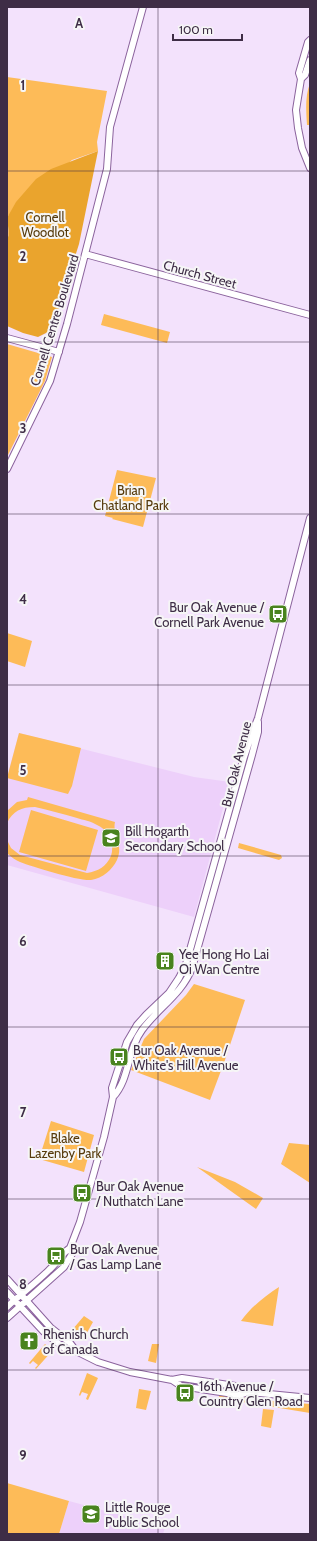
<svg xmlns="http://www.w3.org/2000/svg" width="317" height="1541" viewBox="0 0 317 1541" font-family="Cabin,sans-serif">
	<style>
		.built { fill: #edd0fa }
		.green { fill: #fdbb58 }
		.forest { fill: #eaa42d }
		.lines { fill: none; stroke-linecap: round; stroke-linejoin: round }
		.secondary-casing { stroke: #8b639d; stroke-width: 8 }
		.secondary { stroke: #fff; stroke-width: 6 }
		.grid { fill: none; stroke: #3e2d46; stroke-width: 1; stroke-opacity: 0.55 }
		.labels { text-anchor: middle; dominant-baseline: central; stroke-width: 4; stroke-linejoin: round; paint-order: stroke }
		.park-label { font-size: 13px; fill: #563a0b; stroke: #f6f6f6 }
		.street-label { font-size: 13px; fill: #3e2d46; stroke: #f6f6f6 }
		.poi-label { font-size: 13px; fill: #3e2d46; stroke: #f6f6f6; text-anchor: start }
		.grid-label { font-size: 13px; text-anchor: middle; font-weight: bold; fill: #3e2d46; stroke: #f6f6f6; stroke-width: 4; stroke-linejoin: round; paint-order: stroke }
	</style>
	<rect width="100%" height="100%" fill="#f3e2fc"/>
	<!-- built -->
	<path class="built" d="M19,733L194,777L230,782L194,917L7,865V777Z
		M69,1501L165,1527L163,1534H59Z"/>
	<!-- green -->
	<path class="green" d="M7,77L107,91L97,142L98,151L72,160L7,217L9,234L7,240Z
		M310,83V125H307C306,111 305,96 310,83Z
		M104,314L170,332L167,343L101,325Z
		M7,344L52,357L45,381L7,457Z
		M117,470L156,478L143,527L112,519L113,518L105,516Z
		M7,633L32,641L25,667L7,661Z
		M19,733L81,748L72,786L68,794L7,778Z
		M28,797L115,822C112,835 124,844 117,860C112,870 103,878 91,880C78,881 33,867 20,862C15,860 11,857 7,853V840L11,848L20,855L87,873C98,871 106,867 111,856C115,844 109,830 97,825C91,821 83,820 77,818C63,814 49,810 35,807C21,807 13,811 7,823V811L17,802L27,800Z
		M31,810L98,830L86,871L19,852Z
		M239,843L281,855L282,858L279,860L238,848Z
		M194,984L245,1000L225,1060L210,1100L131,1070L144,1039L186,995Z
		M51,1121L94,1135L84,1172L39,1159Z
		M289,1143L310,1145V1183L281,1164Z
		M197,1167L235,1182L263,1198L256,1209Z
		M279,1287L273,1326L241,1321C251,1307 265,1296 279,1287Z
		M84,1316L93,1322L84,1338L72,1330Z
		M45,1344L52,1351L36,1369L35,1368L38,1365L33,1361L30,1364L29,1363Z
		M152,1344H159L156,1363L148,1361Z
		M87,1373L98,1378L88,1400L86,1399L88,1394L82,1392L80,1396L79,1395Z
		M139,1389L151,1391L146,1410L136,1408Z
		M221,1394L261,1400L310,1404V1413L218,1398Z
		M263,1409L274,1410L271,1428L261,1426Z
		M7,1483L69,1501L59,1534H7Z"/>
	<!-- forest -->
	<path class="forest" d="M98,151L79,244L52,330L38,337L23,333L7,326V240L9,234L7,218L16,202L36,179L51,169Z"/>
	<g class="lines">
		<!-- secondary casing -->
		<g class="secondary-casing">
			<path id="secondary" d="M310,40L308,42L299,73L301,79L296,110L298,128L302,148L310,168
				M301,79L305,75L310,60
				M85,254L310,315
				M7,338L59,352
				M7,469L50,381L67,324L107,169L110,127L143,7
				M113,1097C130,1079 127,1050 142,1030C158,1008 182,994 192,968L252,755L258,732V722
				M7,1279L50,1327L70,1343L76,1351
				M7,1292L44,1332L64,1348L76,1351L98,1362L130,1372L172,1380L182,1378L242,1387L248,1392
				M7,1307C21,1294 36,1283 49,1270C57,1263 62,1253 70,1248
				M7,1318L64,1267L72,1254L70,1248L80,1222L104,1137L113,1097L112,1088L127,1042L137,1025L146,1015L169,993L179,978L186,964L244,757L253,731L258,718L310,518
				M172,1380L181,1386L240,1395L248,1392L310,1398"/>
		</g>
		<!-- secondary -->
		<use href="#secondary" class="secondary"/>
	</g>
	<!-- grid -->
	<path class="grid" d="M158,7V1534M7,171H310M7,342H310M7,514H310M7,685H310M7,856H310M7,1027H310M7,1199H310M7,1370H310"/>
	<!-- icons -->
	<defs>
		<g id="bus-square" transform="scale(1)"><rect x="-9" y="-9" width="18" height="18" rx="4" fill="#49831e" stroke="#f6f6f6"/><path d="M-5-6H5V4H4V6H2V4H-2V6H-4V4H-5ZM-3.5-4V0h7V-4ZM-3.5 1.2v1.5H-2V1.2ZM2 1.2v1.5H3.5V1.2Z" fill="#fff"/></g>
		<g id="school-square" transform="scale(1)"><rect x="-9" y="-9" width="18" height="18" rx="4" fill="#49831e" stroke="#f6f6f6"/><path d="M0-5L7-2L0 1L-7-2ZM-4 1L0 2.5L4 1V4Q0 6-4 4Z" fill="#fff"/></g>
		<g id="building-square" transform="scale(1)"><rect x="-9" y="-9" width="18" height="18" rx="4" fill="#49831e" stroke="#f6f6f6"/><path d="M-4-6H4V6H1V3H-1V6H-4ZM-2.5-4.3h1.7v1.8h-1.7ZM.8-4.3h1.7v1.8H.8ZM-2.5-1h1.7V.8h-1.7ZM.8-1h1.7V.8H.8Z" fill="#fff"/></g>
		<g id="church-square" transform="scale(1)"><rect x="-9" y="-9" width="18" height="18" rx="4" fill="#49831e" stroke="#f6f6f6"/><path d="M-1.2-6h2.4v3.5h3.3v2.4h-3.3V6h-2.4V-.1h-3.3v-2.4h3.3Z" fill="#fff"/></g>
	</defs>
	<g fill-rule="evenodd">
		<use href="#bus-square" x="278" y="614"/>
		<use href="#school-square" x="111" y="838"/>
		<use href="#building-square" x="165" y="961"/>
		<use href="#bus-square" x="119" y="1057"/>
		<use href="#bus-square" x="82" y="1193"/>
		<use href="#bus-square" x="56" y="1256"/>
		<use href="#church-square" x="29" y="1341"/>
		<use href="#bus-square" x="185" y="1393"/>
		<use href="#school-square" x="91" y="1514"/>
	</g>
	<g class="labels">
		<!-- park labels -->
		<g class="park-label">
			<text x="45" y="217">Cornell<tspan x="45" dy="15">Woodlot</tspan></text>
			<text x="131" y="490">Brian<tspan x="131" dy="15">Chatland Park</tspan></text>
			<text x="65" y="1138">Blake<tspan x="65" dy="15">Lazenby Park</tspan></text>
		</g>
		<!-- street labels -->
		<g class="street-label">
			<text transform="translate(200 274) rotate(15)">Church Street</text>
			<text transform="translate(54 320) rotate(-73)">Cornell Centre Boulevard</text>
			<text transform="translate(236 764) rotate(-76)">Bur Oak Avenue</text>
		</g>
		<!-- poi labels -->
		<g class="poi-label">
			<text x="264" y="607" text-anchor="end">Bur Oak Avenue /<tspan x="264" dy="15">Cornell Park Avenue</tspan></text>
			<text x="125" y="831">Bill Hogarth<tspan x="125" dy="15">Secondary School</tspan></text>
			<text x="179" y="954">Yee Hong Ho Lai<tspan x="179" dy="15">Oi Wan Centre</tspan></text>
			<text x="133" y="1050">Bur Oak Avenue /<tspan x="133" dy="15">White's Hill Avenue</tspan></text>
			<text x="96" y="1186">Bur Oak Avenue<tspan x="96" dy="15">/ Nuthatch Lane</tspan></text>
			<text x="70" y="1249">Bur Oak Avenue<tspan x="70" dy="15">/ Gas Lamp Lane</tspan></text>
			<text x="43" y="1334">Rhenish Church<tspan x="43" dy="15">of Canada</tspan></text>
			<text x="199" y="1386">16th Avenue /<tspan x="199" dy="15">Country Glen Road</tspan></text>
			<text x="105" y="1507">Little Rouge<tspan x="105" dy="15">Public School</tspan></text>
		</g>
	</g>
	<g class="grid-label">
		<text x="79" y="28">A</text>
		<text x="23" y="90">1</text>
		<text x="23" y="261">2</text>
		<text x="23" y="433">3</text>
		<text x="23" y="604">4</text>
		<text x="23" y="775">5</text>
		<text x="23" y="946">6</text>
		<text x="23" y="1117">7</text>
		<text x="23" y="1289">8</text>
		<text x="23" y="1460">9</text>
	</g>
	<!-- border -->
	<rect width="317" height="1541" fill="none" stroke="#3e2d46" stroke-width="16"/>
	<!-- scale -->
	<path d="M173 34v6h69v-6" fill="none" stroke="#3e2d46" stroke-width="2"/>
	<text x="179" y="34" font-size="12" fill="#3e2d46" stroke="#f6f6f6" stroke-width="3" paint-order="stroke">100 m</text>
</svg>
